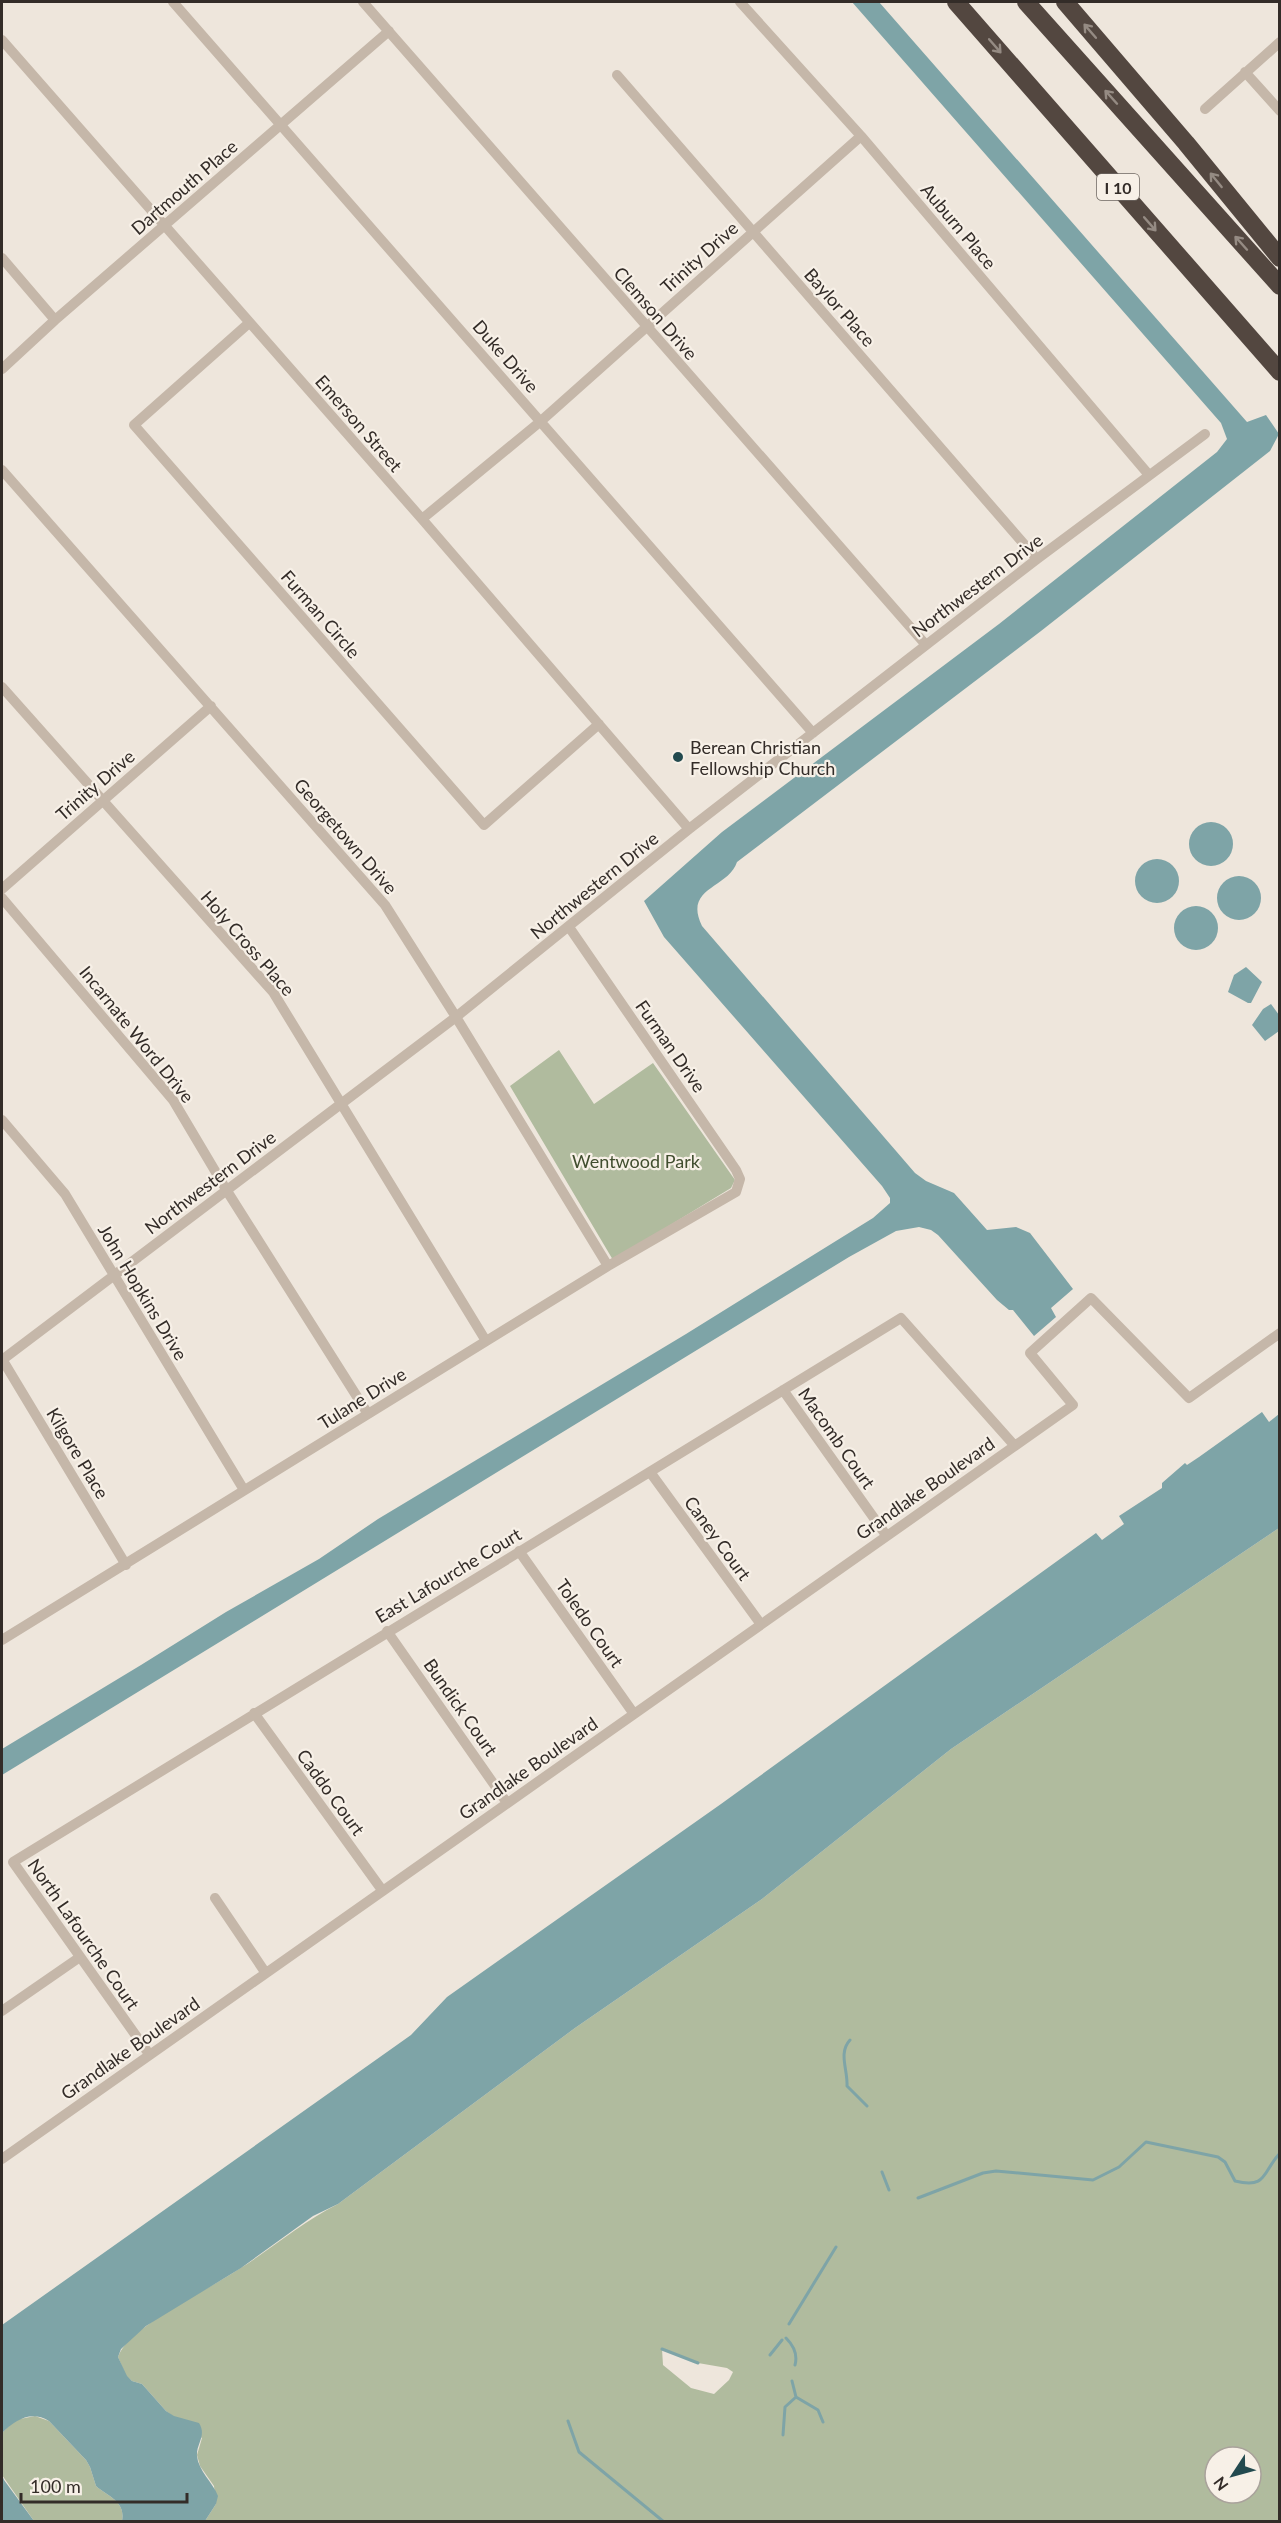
<svg xmlns="http://www.w3.org/2000/svg" width="1281" height="2523" viewBox="0 0 1281 2523" font-family="Lato,sans-serif">
	<style>
		.green { fill: #b0bb9e; fill-rule: evenodd }
		.water { fill: #7ea4a7 }
		.lines { fill: none; stroke-linecap: round; stroke-linejoin: round }
		.stream { stroke: #7ea4a7; stroke-width: 3 }
		.street { stroke: #c5b7a9; stroke-width: 10 }
		.highway { stroke: #534740; stroke-width: 18 }
		.oneway { stroke: #958b83 }
		.poi-dot { fill: #234a4f; stroke: #f7f0e7; stroke-width: 2 }
		.labels { text-anchor: middle; dominant-baseline: central; stroke-width: 4.5; stroke-linejoin: round; paint-order: stroke }
		.shield { fill: #f7f0e7; stroke: #6e6761; stroke-width: 1.5 }
		.shield-label { font-size: 16px; font-weight: bold; fill: #332c28 }
		.street-label { font-size: 18px; fill: #332c28; stroke: #f7f0e7 }
		.poi-label { font-size: 18px; fill: #332c28; stroke: #f7f0e7; text-anchor: start }
		.park-label { font-size: 18px; fill: #414e2f; stroke: #f7f0e7 }
	</style>
	<rect width="100%" height="100%" fill="#eee6dc"/>
	<!-- green -->
	<path class="green" d="M559,1050L594,1104L653,1063L735,1180L731,1188L613,1260L510,1086Z
		M1279,1528V2521H205L216,2504L214,2486L200,2466L197,2455L202,2438L166,2411L142,2384L132,2381L126,2376L118,2357C123,2344 134,2335 145,2327C174,2305 208,2289 239,2269C273,2248 302,2222 338,2204L575,2028L762,1899L951,1749ZM662,2349L698,2363L727,2368L733,2372L729,2380L714,2394L691,2388L663,2365ZM1215,2457H1251V2493H1215Z
		M35,2416L49,2421L86,2460L90,2467L96,2486C107,2496 126,2501 122,2521H34L2,2475V2433L15,2420Z"/>
	<!-- water -->
	<path class="water" d="M852,2H879L1247,422L1266,415L1279,434L1270,451L1041,631L737,862C728,889 683,887 702,926L915,1173L926,1181L954,1193L987,1230L1016,1227L1030,1233L1073,1289L1051,1308L1056,1317L1034,1336L1013,1310H1009L997,1300L938,1235L931,1230L919,1227L896,1231L849,1257L2,1775V1749L141,1665L226,1612L319,1559L378,1519L686,1334L873,1218L890,1203V1198L882,1186L664,937L644,901L722,832L999,624L1217,452L1227,439L1221,423Z
		M1189 844a22 22 0 1 1 44 0a22 22 0 1 1-44 0Z
		M1135 881a22 22 0 1 1 44 0a22 22 0 1 1-44 0Z
		M1217 898a22 22 0 1 1 44 0a22 22 0 1 1-44 0Z
		M1174 928a22 22 0 1 1 44 0a22 22 0 1 1-44 0Z
		M1246,967L1262,982L1251,1003H1248L1228,992L1234,975Z
		M1271,1004L1279,1015V1031L1265,1041L1252,1025L1263,1009Z
		M1262,1412L1269,1422L1279,1414V1528L951,1749L762,1899L575,2028L338,2204L313,2216L241,2268L146,2326L121,2349L118,2357L127,2376L132,2381L142,2384L166,2411L174,2416L199,2423C207,2436 196,2444 197,2456C198,2470 213,2483 218,2496L216,2504L205,2521H122C126,2501 107,2496 96,2486L90,2467L86,2460L49,2421C31,2410 15,2420 2,2433V2325L411,2035L447,1997L721,1804L1096,1533L1102,1540L1124,1524L1119,1516L1162,1488V1483L1185,1463L1187,1465L1199,1457Z
		M2,2475L4,2480L34,2521H2Z"/>
	<g class="lines">
		<!-- stream -->
		<path class="stream" d="M850,2040C838,2053 848,2070 847,2086L867,2106
			M882,2172L889,2190
			M918,2198L983,2173L996,2171L1093,2180L1119,2167L1146,2142L1218,2157L1225,2162L1235,2181C1268,2189 1262,2172 1280,2153
			M789,2324L836,2247
			M786,2338C794,2346 798,2354 795,2365
			M662,2349L698,2363
			M770,2355L782,2340
			M792,2381L796,2397L818,2410L823,2422
			M568,2421L579,2452L664,2522
			M783,2435L785,2407L796,2397"/>
		<!-- street -->
		<path class="street" d="M173,2L813,733
			M363,2L926,645
			M740,2L861,136L1149,475
			M2,40L422,519L689,829
			M1245,72L1280,111
			M617,75L1037,559
			M1205,109L1280,42
			M2,258L55,320
			M249,323L134,425L484,825L599,724
			M2,369L55,320L389,31
			M2,470L385,905L456,1017L608,1266
			M422,519L541,421L861,136
			M2,687L273,992L486,1341
			M2,889L211,706
			M2,898L173,1100L227,1191L368,1414
			M2,1120L65,1194L244,1490
			M2,1359L126,1565
			M2,1360L456,1017L689,829L1037,559L1205,434
			M783,1390L886,1535
			M650,1472L760,1623
			M519,1551L634,1714
			M387,1631L507,1803
			M2,1640L608,1266L736,1192L740,1179L736,1170L569,927
			M254,1713L382,1890
			M215,1898L265,1972
			M2,2011L80,1957
			M149,2054L13,1862L901,1318L1014,1445
			M2,2159L1073,1405L1030,1353L1091,1298L1189,1398L1280,1333"/>
		<!-- highway -->
		<path class="highway" d="M956,2L1280,372
			M1026,2L1280,286
			M1065,2L1186,143L1280,258"/>
	</g>
	<!-- one-way arrows -->
	<defs><path id="oneway-shaft" d="M-6 0H5M1.5-3L5.5 0L1.5 3" fill="none" stroke-width="1.6" stroke-linecap="round" stroke-linejoin="round" transform="scale(1.5)"/></defs>
	<g class="oneway">
		<use href="#oneway-shaft" transform="translate(1090 31) rotate(-131)"/>
		<use href="#oneway-shaft" transform="translate(995 46) rotate(49)"/>
		<use href="#oneway-shaft" transform="translate(1111 97) rotate(-132)"/>
		<use href="#oneway-shaft" transform="translate(1216 180) rotate(-129)"/>
		<use href="#oneway-shaft" transform="translate(1150 224) rotate(49)"/>
		<use href="#oneway-shaft" transform="translate(1241 243) rotate(-132)"/>
	</g>
	<!-- markers -->
	<circle class="poi-dot" cx="678" cy="757" r="6"/>
	<g class="labels">
		<!-- shield labels -->
		<rect class="shield" x="1097" y="174" width="42" height="26" rx="4.5"/>
		<g class="shield-label">
			<text x="1118" y="187">I 10</text>
		</g>
		<!-- street labels -->
		<g class="street-label">
			<text transform="translate(184 187) rotate(-41)">Dartmouth Place</text>
			<text transform="translate(959 226) rotate(50)">Auburn Place</text>
			<text transform="translate(699 257) rotate(-42)">Trinity Drive</text>
			<text transform="translate(840 307) rotate(49)">Baylor Place</text>
			<text transform="translate(656 313) rotate(49)">Clemson Drive</text>
			<text transform="translate(506 356) rotate(49)">Duke Drive</text>
			<text transform="translate(359 423) rotate(49)">Emerson Street</text>
			<text transform="translate(977 585) rotate(-37)">Northwestern Drive</text>
			<text transform="translate(321 614) rotate(49)">Furman Circle</text>
			<text transform="translate(95 785) rotate(-41)">Trinity Drive</text>
			<text transform="translate(346 836) rotate(49)">Georgetown Drive</text>
			<text transform="translate(594 885) rotate(-39)">Northwestern Drive</text>
			<text transform="translate(248 943) rotate(49)">Holy Cross Place</text>
			<text transform="translate(137 1034) rotate(51)">Incarnate Word Drive</text>
			<text transform="translate(671 1046) rotate(55)">Furman Drive</text>
			<text transform="translate(210 1182) rotate(-37)">Northwestern Drive</text>
			<text transform="translate(143 1292) rotate(59)">John Hopkins Drive</text>
			<text transform="translate(362 1398) rotate(-32)">Tulane Drive</text>
			<text transform="translate(837 1438) rotate(55)">Macomb Court</text>
			<text transform="translate(78 1453) rotate(59)">Kilgore Place</text>
			<text transform="translate(925 1488) rotate(-35)">Grandlake Boulevard</text>
			<text transform="translate(718 1538) rotate(54)">Caney Court</text>
			<text transform="translate(448 1575) rotate(-31)">East Lafourche Court</text>
			<text transform="translate(590 1623) rotate(55)">Toledo Court</text>
			<text transform="translate(461 1707) rotate(55)">Bundick Court</text>
			<text transform="translate(528 1768) rotate(-35)">Grandlake Boulevard</text>
			<text transform="translate(331 1792) rotate(54)">Caddo Court</text>
			<text transform="translate(84 1934) rotate(55)">North Lafourche Court</text>
			<text transform="translate(130 2048) rotate(-35)">Grandlake Boulevard</text>
		</g>
		<!-- poi labels -->
		<g class="poi-label">
			<text x="690" y="747">Berean Christian<tspan x="690" dy="21">Fellowship Church</tspan></text>
		</g>
		<!-- park labels -->
		<g class="park-label">
			<text x="636" y="1161">Wentwood Park</text>
		</g>
	</g>
	<!-- border -->
	<rect width="1281" height="2523" fill="none" stroke="#332c28" stroke-width="6"/>
	<!-- north arrow -->
	<g transform="translate(1233 2475) rotate(234)"><circle r="28" fill="#f7f0e7" stroke="#a9a29b" stroke-width="1.5"/>
	<path d="M0-4.5L10 22L0 15L-10 22Z" fill="#234a4f"/>
	<text y="-9" font-size="16" font-weight="bold" text-anchor="middle" fill="#332c28">N</text>
	</g>
	<!-- scale -->
	<path d="M21 2493v9h166v-9" fill="none" stroke="#332c28" stroke-width="3"/>
	<text x="30" y="2493" font-size="18" fill="#332c28" stroke="#f7f0e7" stroke-width="4.5" paint-order="stroke">100 m</text>
</svg>
